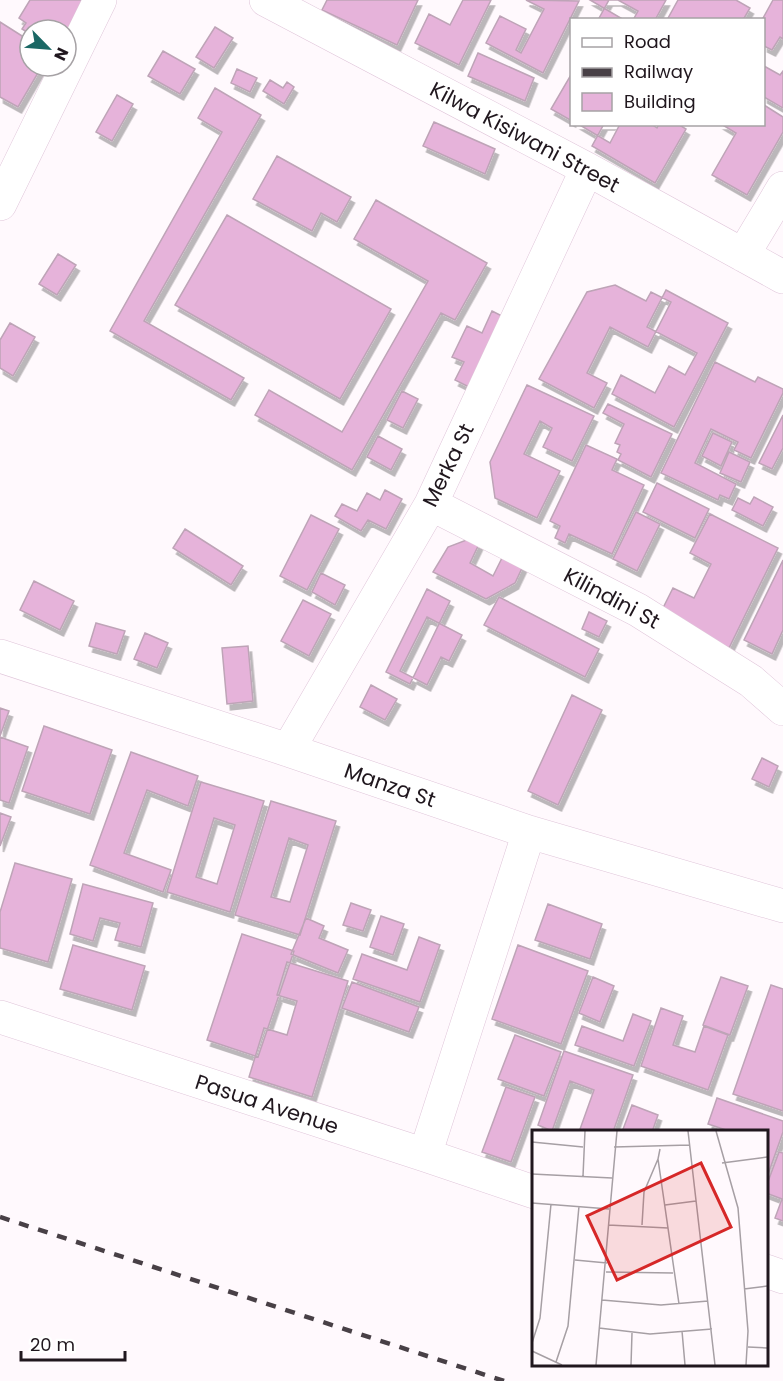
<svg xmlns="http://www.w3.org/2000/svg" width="783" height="1381" viewBox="0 0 783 1381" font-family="Poppins,sans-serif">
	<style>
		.building { fill: #e6b3da; stroke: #bea4b7; stroke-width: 1.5; fill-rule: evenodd; filter: url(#shadow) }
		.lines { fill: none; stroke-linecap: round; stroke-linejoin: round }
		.minor-casing { stroke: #e0c6da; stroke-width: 34 }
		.minor { stroke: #fff; stroke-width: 33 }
		.rail { stroke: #484046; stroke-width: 4.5; stroke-dasharray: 10 10; stroke-linecap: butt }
		.labels { text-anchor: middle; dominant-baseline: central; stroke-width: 4.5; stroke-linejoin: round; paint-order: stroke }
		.street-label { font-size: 21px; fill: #20171e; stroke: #fff }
		.inset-road { fill: none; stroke: #a69fa4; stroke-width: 1.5 }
		.view { fill: #d62828; fill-opacity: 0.15; stroke: #d62828; stroke-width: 3 }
		.inset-edge { fill: none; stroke: #20171e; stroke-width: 3 }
	</style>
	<defs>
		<filter id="shadow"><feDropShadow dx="3.5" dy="6" stdDeviation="0" flood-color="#0004"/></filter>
	</defs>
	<rect width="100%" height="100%" fill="#fff9fd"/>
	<!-- building -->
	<path class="building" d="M30,0H85L66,37V30H30V34L22,29L26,23L19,18Z
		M327,0H418L397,45L322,10Z
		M463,0H491L459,65L415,43L429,14L450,25Z
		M526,0L579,1L543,73L486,43L500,16L526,29L516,50L521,53L544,9Z
		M590,0H666L655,20H624Z
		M609,0H618L638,11L633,20H598Z
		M678,0H736L750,8L743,20H667Z
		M773,0H783V39L780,37L772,50L764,46V20H762Z
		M0,22L30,41V66H42L18,107L0,97Z
		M215,27L233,38L214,68L196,57Z
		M163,51L195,69L180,94L148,76Z
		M478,53L534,78L525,101L468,76Z
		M764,66L780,75L783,71V108L764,97Z
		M237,69L257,78L250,92L231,83Z
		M572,73V121L551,109Z
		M270,80L283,88L287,82L294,87L284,104L263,91Z
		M215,88L261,115L144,321L244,378L231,400L110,331L222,132L198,118Z
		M117,95L133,104L112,141L96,132Z
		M764,105L783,117V132L747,195L712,175L736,133L721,124H764Z
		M434,122L495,149L485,174L423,146Z
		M578,124H620L610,143Z
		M604,124H651L657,128L659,124H678L686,129L655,183L592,146Z
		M277,156L351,197L337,222L321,213L312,231L253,199Z
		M376,200L487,263L455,320L441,313L352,470L255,415L269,390L342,432L428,281L354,239Z
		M227,215L391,309L340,399L175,305Z
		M58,254L76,265L57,295L39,284Z
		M615,285L646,301L651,292L671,302L648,347L610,327L587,373L607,383L594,408L539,379L587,292Z
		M666,290L728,323L674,427L612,394L621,375L655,393L669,366L685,375L697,353L647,327Z
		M492,311L506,318L473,389L455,380L464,362L452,357L467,326L482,333Z
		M10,323L35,337L13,376L0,368V340Z
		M715,362L755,382L758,377L783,389V393L751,458L734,450L738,442L711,429L695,463L736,484L729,499L720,495L718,500L661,473Z
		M527,385L594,416L572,461L543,447L552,428L540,421L524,454L560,471L537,518L495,498L490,462Z
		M402,391L418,399L403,428L387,420Z
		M608,404L672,434L651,477L618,460L621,454L617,452L620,445L615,443L624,424L603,413Z
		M783,415V448L772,469L759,463Z
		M713,433L732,442L721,466L702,456Z
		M378,436L402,449L391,470L367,457Z
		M586,445L617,459L612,470L644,485L612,554L569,534L565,543L555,538L560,526L550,521Z
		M729,452L750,462L741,482L720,473Z
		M657,483L709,509L695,538L643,512Z
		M385,490L402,499L386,529L368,520L361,531L335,516L342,504L357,511L367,493L380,500Z
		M754,497L773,507L763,526L732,510L738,498L750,504Z
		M636,512L660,524L637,571L613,559Z
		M710,514L778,548L729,648L660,614L673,588L694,598L711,564L690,553Z
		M311,515L339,529L307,590L280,576Z
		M185,529L243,566L231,585L173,548Z
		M469,539L479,544L470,563L493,576L503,556L523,566L515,583L486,599L433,572L448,547Z
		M783,560V630L772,654L744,640Z
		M321,573L345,585L335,605L312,592Z
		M34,581L74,601L60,630L20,610Z
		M427,589L450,601L410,684L386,672Z
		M499,597L599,649L585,677L484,625Z
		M303,600L331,614L309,656L281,641Z
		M589,612L607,621L599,637L582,629Z
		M427,617L462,635L449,661L441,657L427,685L400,671Z
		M96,623L125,631L117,654L89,646Z
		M145,633L168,643L157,668L134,659Z
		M248,646L253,701L227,704L222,648Z
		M371,685L397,699L385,720L360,707Z
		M572,695L602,710L558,805L528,791Z
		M0,708L9,711L0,736Z
		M44,726L112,750L90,814L22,791Z
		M0,737L28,747L9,803L0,800Z
		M131,752L198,776L188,806L147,790L124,853L171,870L163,892L90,865Z
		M762,758L778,766L769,787L752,779Z
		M201,782L264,801L230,912L167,892ZM214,818L235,825L217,884L196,877Z
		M271,801L336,821L300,935L235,915ZM289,838L308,845L290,902L271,897Z
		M0,813L11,817L0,846Z
		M15,863L72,879L48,962L0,948V912Z
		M83,884L153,903L141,947L115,940L120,923L100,918L93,941L70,934Z
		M351,903L371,910L363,931L343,925Z
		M548,904L602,924L590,959L535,940Z
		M381,916L404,924L393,955L370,947Z
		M306,918L324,926L319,938L348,950L338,973L291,954Z
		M242,934L294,951L258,1057L207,1040Z
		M419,937L440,945L420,1002L353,979L362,954L407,970Z
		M73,945L145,966L132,1010L60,989Z
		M518,945L588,971L561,1044L492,1019Z
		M287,962L348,981L312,1097L249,1077L264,1028L287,1035L297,1001L277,995Z
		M593,977L614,986L600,1022L579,1013Z
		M721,977L748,986L730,1035L703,1025Z
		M352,982L419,1007L409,1032L342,1008Z
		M771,985L783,989V1111L733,1094Z
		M661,1008L683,1016L673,1045L695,1052L704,1026L728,1035L708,1090L641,1066Z
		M633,1014L651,1021L634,1066L575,1045L582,1026L623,1041Z
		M515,1035L561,1052L544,1096L498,1079Z
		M564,1051L633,1075L613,1132H579L594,1090L570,1081L552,1131L538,1125Z
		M506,1087L535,1097L511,1162L482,1152Z
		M717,1098L783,1121V1132L766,1180V1132H732L708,1124Z
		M632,1105L658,1115L652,1132H622Z
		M779,1152L783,1153V1221L775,1218L782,1199L766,1193V1187Z"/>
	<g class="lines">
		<!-- minor casing -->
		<g class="minor-casing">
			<path id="minor" d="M266,0L587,169L783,277
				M0,204L100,0
				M743,255L783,188
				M431,504L638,610L751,681L783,709
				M0,656L288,750L529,832L783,906
				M288,750L431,504L587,169
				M0,1017L425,1155L534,1192
				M425,1155L529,832
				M766,1271L783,1277"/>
		</g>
		<!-- minor -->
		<use href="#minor" class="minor"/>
		<!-- rail -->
		<path class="rail" d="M0,1217L504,1381"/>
	</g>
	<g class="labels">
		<!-- street labels -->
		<g class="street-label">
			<text transform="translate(525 137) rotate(28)">Kilwa Kisiwani Street</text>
			<text transform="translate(448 465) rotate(-64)">Merka St</text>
			<text transform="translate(612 598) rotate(28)">Kilindini St</text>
			<text transform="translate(390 785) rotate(19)">Manza St</text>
			<text transform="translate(267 1104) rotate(18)">Pasua Avenue</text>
		</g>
	</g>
	<!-- overview -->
	<g transform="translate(532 1130)">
		<rect width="236" height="236" fill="#fff9fd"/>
		<path class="inset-road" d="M156,1L183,235M184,1L206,78L216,201L214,235M0,12L51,17M82,17L158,15M128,19L126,29L147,174M190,33L235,27M0,44L80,48M51,46L53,1M0,73L77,79M133,75L164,71M76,95L136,98M110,95L112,62L126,29M43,130L75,133M74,142L141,143M212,159L235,156M70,170L129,175L176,171M67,198L118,204L180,199M150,201L153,235M0,213L8,188L19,74M216,217L235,218M0,221L30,235M24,232L36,196L47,76M64,235L85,1M99,235L100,203"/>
		<path class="view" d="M169,33L199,97L85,150L55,86Z"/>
		<rect width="236" height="236" class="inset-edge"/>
	</g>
	<!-- legend -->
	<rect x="570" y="18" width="195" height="108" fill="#ffffff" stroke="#a6a2a5" stroke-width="1.5"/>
	<rect x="582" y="38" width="30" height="9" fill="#ffffff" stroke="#a6a2a5" stroke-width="1.5"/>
	<text x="624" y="48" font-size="18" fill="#20171e">Road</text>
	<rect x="582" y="68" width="30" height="9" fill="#484046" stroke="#a6a2a5" stroke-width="1.5"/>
	<text x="624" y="78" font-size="18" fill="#20171e">Railway</text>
	<rect x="582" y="93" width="30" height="18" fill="#e6b3da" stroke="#a6a2a5" stroke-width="1.5"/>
	<text x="624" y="108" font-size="18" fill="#20171e">Building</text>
	<!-- north arrow -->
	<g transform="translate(48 48) rotate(115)"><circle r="28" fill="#ffffff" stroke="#a6a2a5" stroke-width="1.5"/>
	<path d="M0-4.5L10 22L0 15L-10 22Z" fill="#1b6865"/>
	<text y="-9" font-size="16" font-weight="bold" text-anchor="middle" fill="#20171e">N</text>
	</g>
	<!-- scale -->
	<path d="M21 1351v9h104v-9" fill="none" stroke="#20171e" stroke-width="3"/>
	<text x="30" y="1351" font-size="18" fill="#20171e" stroke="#ffffff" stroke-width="4.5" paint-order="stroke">20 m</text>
</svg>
